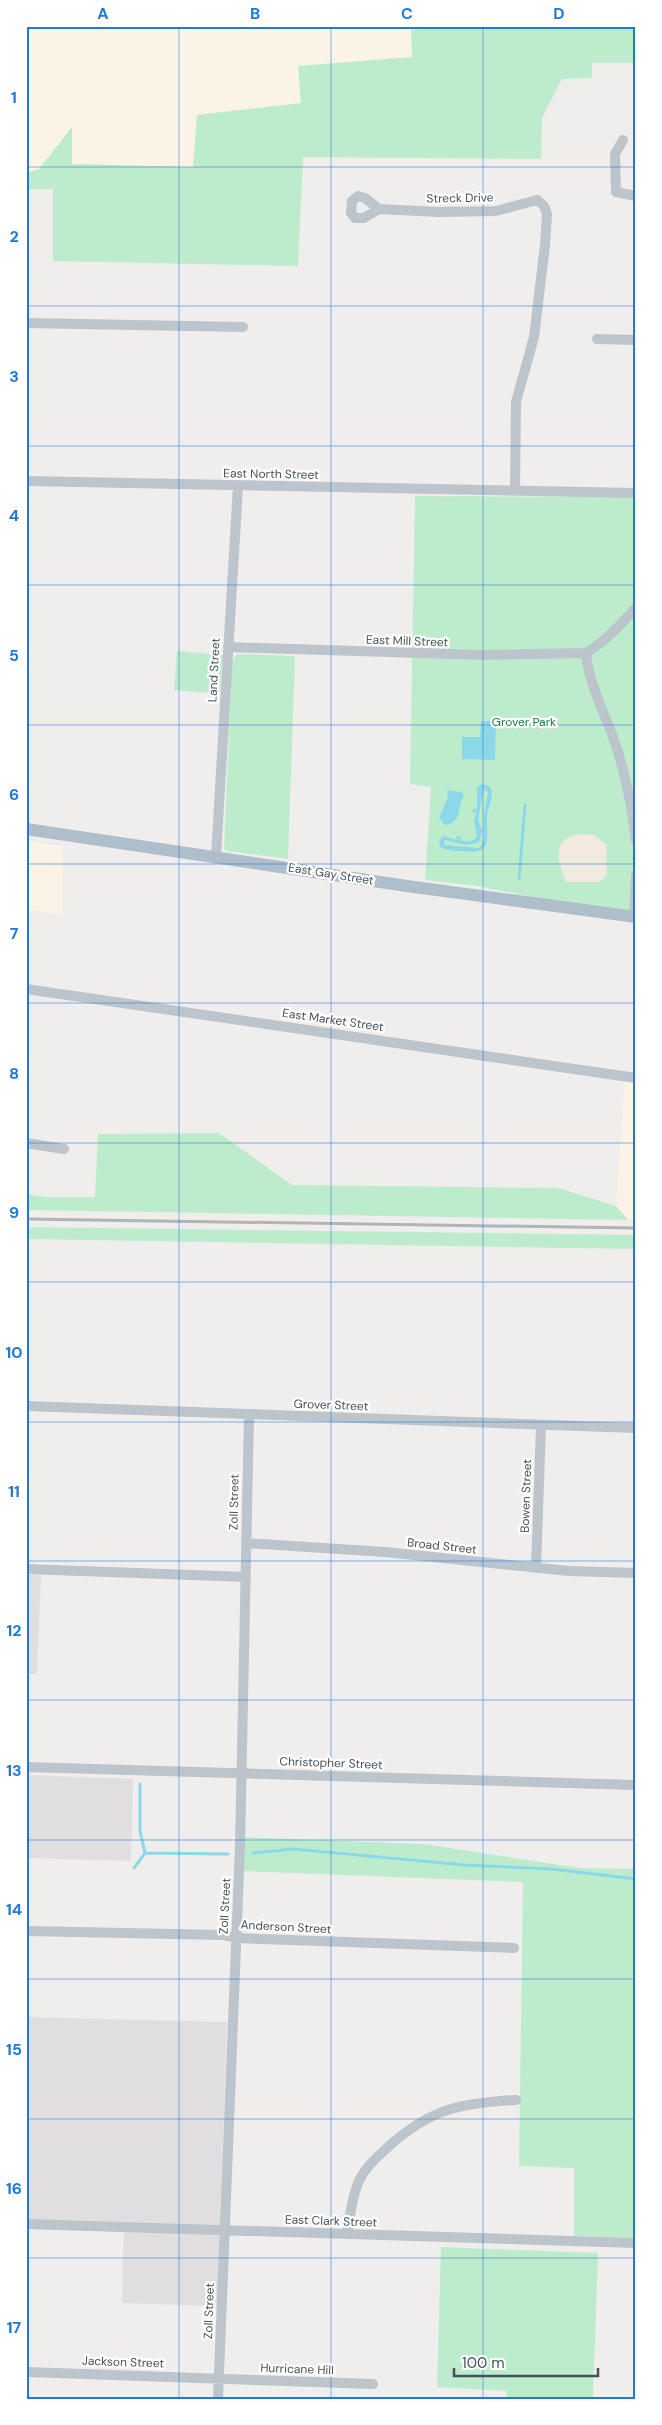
<svg xmlns="http://www.w3.org/2000/svg" width="662" height="2425" viewBox="0 0 662 2425" font-family="'DM Sans',sans-serif">
	<style>
		.commercial { fill: #fbf4e6 }
		.education { fill: #e1dedf }
		.green { fill: #bdeccd }
		.sand { fill: #f1eade }
		.water { fill: #8bd9e8; fill-rule: evenodd }
		.lines { fill: none; stroke-linecap: round; stroke-linejoin: round }
		.stream { stroke: #8bd9e8; stroke-width: 3 }
		.minor { stroke: #bcc5cc; stroke-width: 10 }
		.major { stroke: #aebecb; stroke-width: 12 }
		.rail { stroke: #b0b3b7; stroke-width: 3 }
		.grid { fill: none; stroke: #2078d7; stroke-width: 1; stroke-opacity: 0.55 }
		.labels { text-anchor: middle; dominant-baseline: central; stroke-width: 4.5; stroke-linejoin: round; paint-order: stroke }
		.street-label { font-size: 12px; fill: #46515a; stroke: #fff }
		.park-label { font-size: 12px; fill: #1a7845; stroke: #fff }
		.neatline { fill: none; stroke: #2078d7; stroke-width: 2 }
		.grid-label { font-size: 16px; text-anchor: middle; font-weight: bold; fill: #2078d7 }
	</style>
	<rect width="100%" height="100%" fill="#f0eded"/>
	<!-- commercial -->
	<path class="commercial" d="M26,26H438L411,30L412,57L298,66L301,103L197,115L193,167L71,164V128L39,169L26,173Z
		M26,842L63,846L62,914L26,909Z
		M625,1081L636,1083V1220H628L616,1206Z"/>
	<!-- education -->
	<path class="education" d="M26,1575H41L37,1674H26Z
		M26,1775L133,1779L131,1861L26,1858Z
		M26,2017L227,2022L217,2306L122,2303L124,2223L26,2220Z"/>
	<!-- green -->
	<path class="green" d="M438,26H636V63H592V78L562,79L542,118L541,159L303,157L298,266L53,261V189H26V173L39,169L72,127V164L193,167L197,115L301,103L298,66L412,57L411,30Z
		M415,496L636,497V917L477,886L425,880L431,787L410,784Z
		M177,651L223,655L220,694L174,690Z
		M241,654L295,656L288,859L228,851L224,849L232,663L236,655Z
		M219,1133L292,1185L558,1188L616,1206L628,1220L26,1210V1194L44,1197H95L98,1134Z
		M26,1227L636,1235V1249L26,1239Z
		M243,1837L423,1844L580,1868L636,1869V2238L574,2236V2168L519,2166L523,1882L242,1871Z
		M441,2247L598,2253L593,2399H507V2391L437,2387Z"/>
	<!-- sand -->
	<path class="sand" d="M580,834L594,835L606,844L607,875L600,882H566C558,861 550,839 580,834Z"/>
	<!-- water -->
	<path class="water" d="M481,721H496L495,760L462,759V737H480Z
		M482,784L489,786C496,794 488,806 487,816C486,838 494,855 463,851C456,851 447,851 440,847L439,840L444,836L457,840L456,836L462,838L459,840C466,842 473,843 477,836L474,821L476,812L472,813L474,808L477,810V787ZM484,789L488,793L484,815V841L479,848L444,845L445,840L466,845L479,842L482,830L478,819Z
		M447,790L462,792L464,795C457,806 463,823 445,825L439,818L448,797Z"/>
	<g class="lines">
		<!-- stream -->
		<path class="stream" d="M519,879L525,805
			M140,1784V1831L145,1853L228,1854
			M253,1853L293,1849L465,1865L551,1869L636,1879
			M134,1868L145,1853"/>
		<!-- minor -->
		<path class="minor" d="M623,140L615,154L616,192L636,196
			M379,209L364,218H355L351,213L352,201L358,196L365,198L379,209L438,212L496,211L537,200L544,206L547,214L545,245L534,337L516,402L515,491
			M26,323L243,327
			M597,339L636,340
			M26,481L636,493
			M228,647L483,655L586,653C606,641 620,625 636,608
			M586,653C589,686 605,713 615,743C626,775 632,807 636,841
			M216,856L238,486
			M634,916L636,875
			M26,989L636,1078
			M26,1143L64,1149
			M26,1406L636,1428
			M246,1543L385,1552L569,1571L636,1573
			M536,1568L541,1426
			M26,1569L246,1577
			M26,1767L636,1785
			M26,1931L223,1935L236,1938L514,1948
			M26,2224L636,2243
			M347,2234C350,2218 351,2201 357,2186C363,2169 375,2159 388,2147C430,2109 460,2103 516,2100
			M26,2372L373,2384
			M218,2399L240,1846L249,1415"/>
		<!-- major -->
		<path class="major" d="M26,829L407,886L636,917"/>
		<!-- rail -->
		<path class="rail" d="M26,1219L636,1228"/>
	</g>
	<!-- grid -->
	<path class="grid" d="M179,26V2399M331,26V2399M483,26V2399M26,167H636M26,306H636M26,446H636M26,585H636M26,725H636M26,864H636M26,1003H636M26,1143H636M26,1282H636M26,1422H636M26,1561H636M26,1700H636M26,1840H636M26,1979H636M26,2119H636M26,2258H636"/>
	<g class="labels">
		<!-- street labels -->
		<g class="street-label">
			<text transform="translate(460 198) rotate(-1)">Streck Drive</text>
			<text transform="translate(271 474) rotate(1)">East North Street</text>
			<text transform="translate(407 641) rotate(2)">East Mill Street</text>
			<text transform="translate(214 670) rotate(-87)">Land Street</text>
			<text transform="translate(331 874) rotate(9)">East Gay Street</text>
			<text transform="translate(333 1020) rotate(8)">East Market Street</text>
			<text transform="translate(331 1405) rotate(2)">Grover Street</text>
			<text transform="translate(526 1496) rotate(-88)">Bowen Street</text>
			<text transform="translate(234 1502) rotate(-89)">Zoll Street</text>
			<text transform="translate(442 1546) rotate(6)">Broad Street</text>
			<text transform="translate(331 1763) rotate(2)">Christopher Street</text>
			<text transform="translate(225 1906) rotate(-87)">Zoll Street</text>
			<text transform="translate(286 1927) rotate(3)">Anderson Street</text>
			<text transform="translate(331 2221) rotate(2)">East Clark Street</text>
			<text transform="translate(209 2311) rotate(-88)">Zoll Street</text>
			<text transform="translate(123 2362) rotate(2)">Jackson Street</text>
			<text transform="translate(297 2369) rotate(2)">Hurricane Hill</text>
		</g>
		<!-- park labels -->
		<g class="park-label">
			<text x="524" y="722">Grover Park</text>
		</g>
	</g>
	<!-- border -->
	<rect width="662" height="2425" fill="none" stroke="#ffffff" stroke-width="55"/>
	<!-- scale -->
	<path d="M454 2368v8h144v-8" fill="none" stroke="#46515a" stroke-width="2.5"/>
	<text x="462" y="2368" font-size="15" fill="#46515a" stroke="#ffffff" stroke-width="4" paint-order="stroke">100 m</text>
	<rect x="28" y="28" width="606" height="2370" class="neatline"/>
	<g class="grid-label">
		<text x="103" y="19">A</text>
		<text x="255" y="19">B</text>
		<text x="407" y="19">C</text>
		<text x="559" y="19">D</text>
		<text x="14" y="103">1</text>
		<text x="14" y="242">2</text>
		<text x="14" y="382">3</text>
		<text x="14" y="521">4</text>
		<text x="14" y="661">5</text>
		<text x="14" y="800">6</text>
		<text x="14" y="939">7</text>
		<text x="14" y="1079">8</text>
		<text x="14" y="1218">9</text>
		<text x="14" y="1358">10</text>
		<text x="14" y="1497">11</text>
		<text x="14" y="1636">12</text>
		<text x="14" y="1776">13</text>
		<text x="14" y="1915">14</text>
		<text x="14" y="2055">15</text>
		<text x="14" y="2194">16</text>
		<text x="14" y="2333">17</text>
	</g>
</svg>
